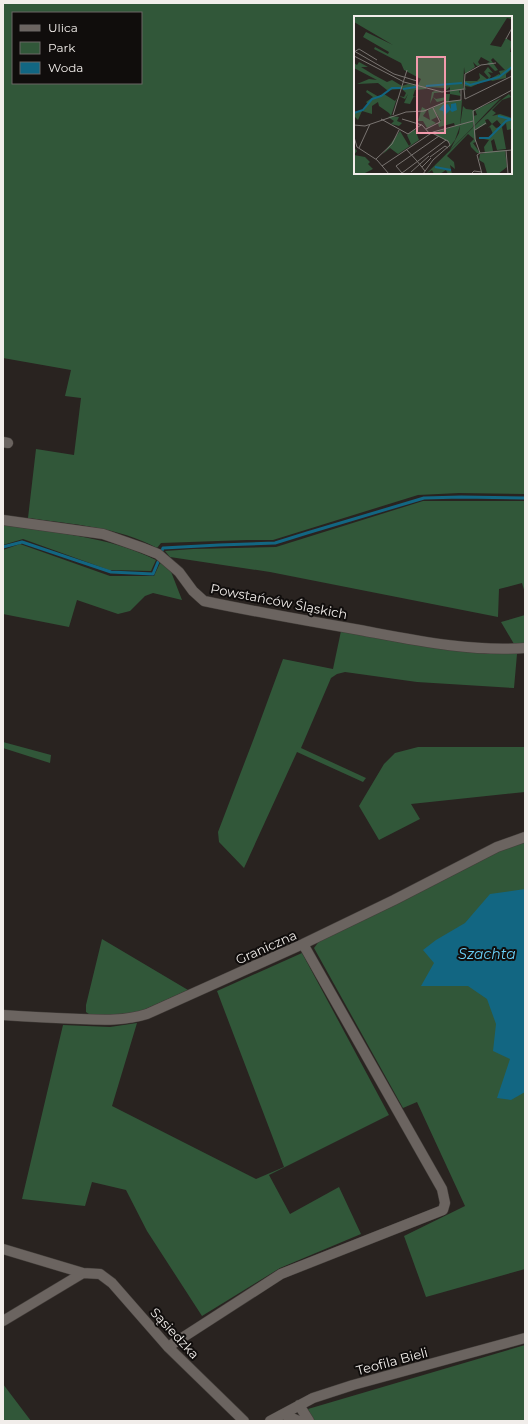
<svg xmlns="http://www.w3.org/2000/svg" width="528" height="1424" viewBox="0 0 528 1424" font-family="Montserrat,sans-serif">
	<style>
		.green { fill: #315739; fill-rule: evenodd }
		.water { fill: #126682 }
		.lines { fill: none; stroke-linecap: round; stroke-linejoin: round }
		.stream { stroke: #126682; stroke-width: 3 }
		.street-casing { stroke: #433e3a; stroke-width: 11 }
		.street { stroke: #6b6460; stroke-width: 10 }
		.labels { text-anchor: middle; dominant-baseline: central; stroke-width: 4; stroke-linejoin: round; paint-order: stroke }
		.street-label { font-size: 13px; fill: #f1edea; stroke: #100d0c }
		.water-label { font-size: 14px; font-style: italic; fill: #6acff7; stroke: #100d0c }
		.inset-river { fill: none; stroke: #126682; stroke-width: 2 }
		.inset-road { fill: none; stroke: #797471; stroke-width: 1 }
		.view { fill: #f29aac; fill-opacity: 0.15; stroke: #f29aac; stroke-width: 2 }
		.inset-edge { fill: none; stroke: #f1edea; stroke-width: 2 }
	</style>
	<rect width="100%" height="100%" fill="#292320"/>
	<!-- green -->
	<path class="green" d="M3,3H525V494L459,493L418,495L273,540H247L161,543L157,548C119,527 71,524 28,518L36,449L74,455L81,398L65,396L71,370L3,358ZM13,13H141V83H13ZM355,17H511V173H355Z
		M423,501H525V593L522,583L499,589L498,617L270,572L170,557L165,551L193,549L276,547Z
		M3,525C55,533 108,536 156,560L151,571L109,570L23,539L3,545Z
		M20,544L110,576H154L160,563L170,569L182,600L153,593L145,596L130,611L118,614L77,600L69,627L3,614V550Z
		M525,615V643L514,644L501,622Z
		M341,631L486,654H517L514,688L417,682L345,672L337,674L331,678L301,748L366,778L363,782L297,752L244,868L219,842L218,832L254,738L283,659L333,669Z
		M3,742L51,755L50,763L3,748Z
		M418,747H525V792L411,804L420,819L379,840L359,806L384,764L395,753Z
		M525,842V1269L426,1297L404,1236L465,1206L417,1102L403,1108L314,948L320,940L506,847Z
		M102,939L188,990L141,1011L140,1013L93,1017L86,1012V1005Z
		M302,953L389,1115L269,1175L290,1214L339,1187L361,1234L280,1268L202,1316L147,1231L126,1190L92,1182L85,1206L22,1199L63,1025L110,1027L137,1023L112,1106L256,1179L284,1167L217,991Z
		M525,1345V1421H315L313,1420L308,1409Z
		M3,1384L31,1421H3Z"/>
	<!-- water -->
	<path class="water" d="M525,889V1092L511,1100L497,1098L510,1059L493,1051L496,1024L487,999L468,986H421L434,963L423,950L436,940L465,923L490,894Z"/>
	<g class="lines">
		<!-- stream -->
		<path class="stream" d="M3,547L22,542L111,572L153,574L158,562
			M161,553L163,548L219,545L275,543L307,533L424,498L461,497L525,498"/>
		<!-- street casing -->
		<g class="street-casing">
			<path id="street" d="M3,442L8,443
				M3,520L103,534L143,548L158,554L179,572L193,591L204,601C256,612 308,621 360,630C414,640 470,652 525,648
				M3,1015C29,1017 54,1018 80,1019C103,1020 125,1021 147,1014L303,944L394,900L497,847L525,837
				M3,1249L83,1273L100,1274L112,1283L168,1347L244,1421
				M3,1321L83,1273
				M168,1347L281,1274L443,1210L445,1203L442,1189L303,944
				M299,1405L309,1421
				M283,1414L299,1421
				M270,1421L313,1398L353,1385L525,1338"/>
		</g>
		<!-- street -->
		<use href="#street" class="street"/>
	</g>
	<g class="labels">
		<!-- street labels -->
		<g class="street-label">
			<text transform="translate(279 601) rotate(11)">Powstańców Śląskich</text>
			<text transform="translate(266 947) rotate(-24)">Graniczna</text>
			<text transform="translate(175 1333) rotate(47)">Sąsiedzka</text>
			<text transform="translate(392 1361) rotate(-15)">Teofila Bieli</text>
		</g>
		<!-- water labels -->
		<g class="water-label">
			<text x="487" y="954">Szachta</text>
		</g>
	</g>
	<!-- overview -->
	<g transform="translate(354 16)">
		<rect width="158" height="158" fill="#292320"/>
		<path d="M0,0H158L157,3L153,2L136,29L147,31L152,22L158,26L156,36H158V53L152,58V62L138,65L136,63L145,58L147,60L145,55L151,54L139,42L137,44L144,54L141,55L133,47L136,46L127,41L124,46L126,49L123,50L119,46L121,51L111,58L110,51L109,73L105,75L107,80L96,78V71L90,76V72L72,71V73L61,74L59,80L65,82L60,80L56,88L50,87L54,78L51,83L45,80L50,81L52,77L48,73L33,74L24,67L3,68L15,63L23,64L0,52V47L3,49L5,46L14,51H7L20,59L33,66L38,64L48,70L54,68L64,69L67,63L50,54L47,47L20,33L21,31L34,38L35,36L9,21L12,16L39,29L0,6ZM134,51L139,57L134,56L137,60L135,63L117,71L111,70L112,74L110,73L111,65H123L126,62L125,57L133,63L135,62L130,56ZM13,74L25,81L30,78L41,85L43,82L37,100L45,101L43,105L48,107L45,110L37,108L40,105L34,101L37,100L35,97L25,90L24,86L18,90V98L8,95L4,104L0,100V96L10,94L14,88L12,86L19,81L12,76ZM81,75L90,76L80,77L79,81L82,83L92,81L91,78H96L95,85L108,84L106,110L101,124L95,132L96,127L79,117L101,110L100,107L85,111L84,107L87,105L79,92L92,84L83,86L79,81L76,88L78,76ZM155,78L157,81L148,84L138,94L142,97L138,100L146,98L158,102V113L153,114L152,107L148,111L152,133L143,134L140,123L137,125L139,135L151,134L153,151L144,158L133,157L130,147L125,144L126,138L131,137L130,131L135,124L124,122H133L139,118L136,111L134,112L138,108L142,112L148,110L143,104L138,108L134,103L131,104L133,109L132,108L121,114L122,126L119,127L126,137H123L117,131L116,127L120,123L114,118L93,140L100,146L101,153L96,149L98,158H94L92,154L86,158H80L78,154L72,158L146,85ZM147,82L134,95L120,110L119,100L123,99L121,94ZM109,90L112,93L120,94L119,111L96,134L105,117ZM68,91L73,94L69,100L76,104L74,94L79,92L83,101L77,104L82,107L73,112L69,105H64ZM61,113L65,124L44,138L36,132L29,138L46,115L55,130L57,128L53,119ZM0,131L3,135L0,139L11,141L16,146L14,148L19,153L9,158H0Z" fill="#315739"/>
		<path d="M102,87L103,94L98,96L96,94L90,100L89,95L85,94L89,89L94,88L97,93V88Z" fill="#126682"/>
		<path class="inset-river" d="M111,67L116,69L145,61L158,51M72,70L108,67M49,73L62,71M0,97L9,94L18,83L27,80L38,72H47M144,100L156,103M125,122H135L152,105L158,103M81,151L97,154"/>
		<path class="inset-road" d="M152,23L158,12M0,35L40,58L63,65M0,36L5,33L23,44M0,40L50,66L88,76L110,73L111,83L158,60M110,73L111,58L127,49L142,47M39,99L53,54M27,103L54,118L67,109M48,103L68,109L76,118M0,109L11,110L52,96L70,95L91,86L107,84V74M72,113L86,106L79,92M121,114L132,107M0,121L3,131L23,144L35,158M5,132L16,108M52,133L63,145M152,134L154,158M126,137L158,134M76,141L91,130L94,132M22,143L38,128L45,114M63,145L71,155M28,150L79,116L119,105M68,151L77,142M57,156L75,140M48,157L42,150L85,120M48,157L92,124M69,158L79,144L96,129L94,125L78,117M117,158L120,155L128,156M128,158L123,139L126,137L121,123L119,95L158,74"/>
		<path class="view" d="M63,41H91V117H63Z"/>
		<rect width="158" height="158" class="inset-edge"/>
	</g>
	<!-- border -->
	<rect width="528" height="1424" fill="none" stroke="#f1edea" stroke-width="8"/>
	<!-- legend -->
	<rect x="12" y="12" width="130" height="72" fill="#100d0c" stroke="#6a6765"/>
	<rect x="20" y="25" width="20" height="6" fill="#6b6460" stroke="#6a6765"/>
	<text x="48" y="32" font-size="12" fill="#f1edea">Ulica</text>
	<rect x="20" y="42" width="20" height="12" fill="#315739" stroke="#6a6765"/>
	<text x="48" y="52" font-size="12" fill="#f1edea">Park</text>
	<rect x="20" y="62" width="20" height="12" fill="#126682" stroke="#6a6765"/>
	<text x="48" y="72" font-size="12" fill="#f1edea">Woda</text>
</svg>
